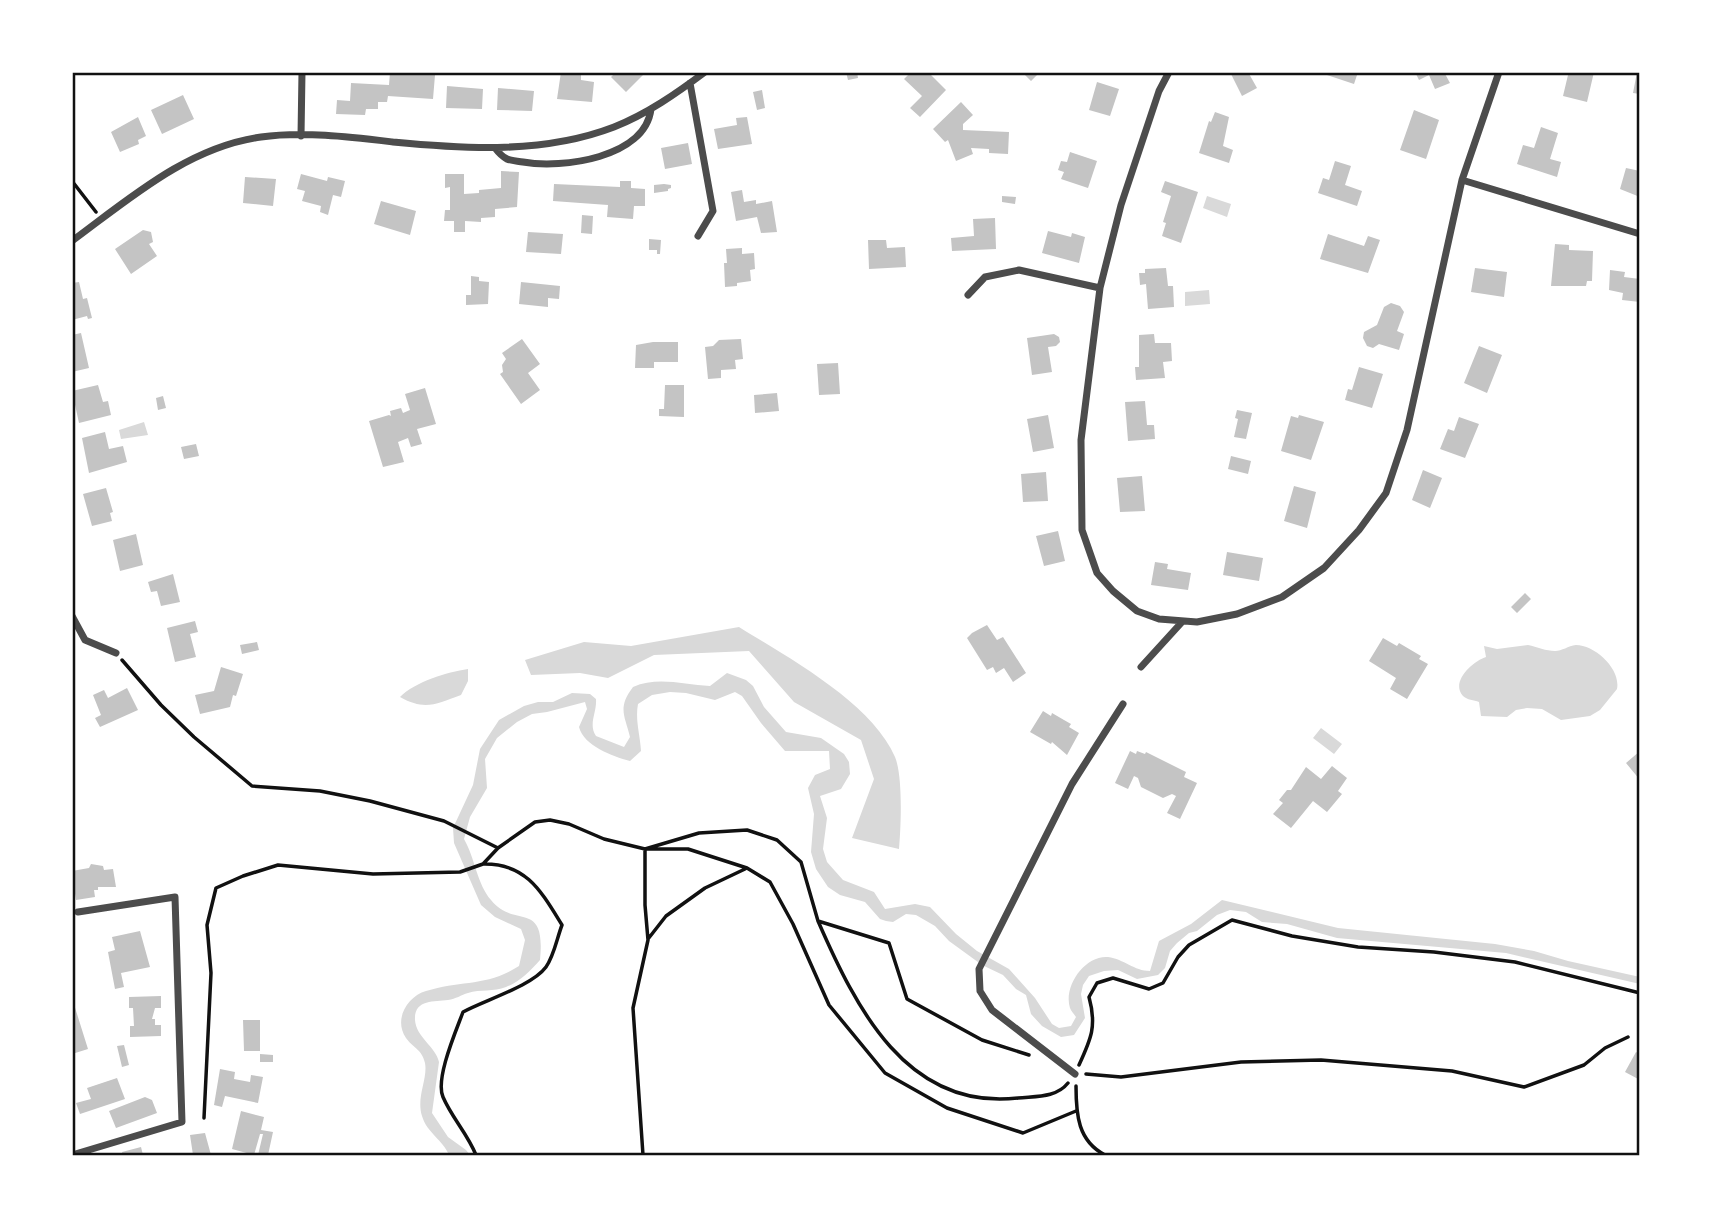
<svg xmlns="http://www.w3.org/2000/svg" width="1712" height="1227" viewBox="0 0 1712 1227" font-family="Commissioner,sans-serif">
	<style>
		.water { fill: #d9d9d9 }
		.building { fill: #c4c4c4 }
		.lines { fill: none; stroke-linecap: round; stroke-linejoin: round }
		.path { stroke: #111; stroke-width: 3.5 }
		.minor { stroke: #4c4c4c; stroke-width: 7 }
		.neatline { fill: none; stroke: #111; stroke-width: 2.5 }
	</style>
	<rect width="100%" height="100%" fill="#fff"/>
	<!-- water -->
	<path class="water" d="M1207,196L1231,204L1227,217L1203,208Z
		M1209,290L1210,304L1185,306V292Z
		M144,422L148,435L121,439L119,430Z
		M739,627C789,658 872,703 895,757C903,776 901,827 899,849L852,838L874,779L861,740L794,702L749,651L654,655L608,678L580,673L531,675L525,660L584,642L631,646Z
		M1528,645C1537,647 1546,651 1555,651C1562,651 1568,646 1576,645C1595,645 1621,669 1617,689L1600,710L1590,716L1561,720L1542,709L1527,708L1516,710L1507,717L1481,716L1479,702C1474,700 1467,700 1463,696C1450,682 1473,661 1486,657L1484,646L1497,649Z
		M468,669V681L461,695C436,704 425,711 400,697C415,682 447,672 468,669Z
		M727,673L746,680L753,686L764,707L786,732L821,738L844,754L849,762L850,774L841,789L820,796L827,818L823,849L827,862L843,880L874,892L885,909L915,904L930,907L956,934L977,951L1009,969L1035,998L1052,1024L1059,1028L1071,1026L1076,1017C1074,1014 1071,1011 1070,1008C1063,986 1085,955 1108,957C1124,959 1134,971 1150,971L1159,941L1191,924L1222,900L1338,928L1495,944L1534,951L1568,961L1640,977V984L1506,953L1337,938L1287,924L1262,922L1246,912L1230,910L1217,915L1197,931L1189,933L1177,943L1170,951L1165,968L1158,975L1137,979L1118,970L1104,971L1089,976L1083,985L1081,994L1085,1018L1074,1035L1061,1037L1042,1026L1031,1014L1026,995L1016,989L1003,975L982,965L949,941L935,926L916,915L906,914L893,922L886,921L880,919L865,902L840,895L828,887L816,869L811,852L814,814L808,788L815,775L830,769L829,751H785L761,723L742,696L735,692L715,700L686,693L670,692L652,695L638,704C635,720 640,734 641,751L630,761C612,756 584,746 579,727L587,709L585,702L547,712L532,714L517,722L497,738L485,759L487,788L470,817L464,839C475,858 477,884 491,900C515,930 546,898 540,960C530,971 520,982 506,987C494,992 480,989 468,993C461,995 456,999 448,1000C434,1002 414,999 415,1020C416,1037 436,1047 439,1062L432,1113L448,1137L466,1150L470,1155H449C443,1140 427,1133 422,1116C416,1097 428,1079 425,1063C422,1049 412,1047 406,1038C393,1019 408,996 426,991C461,980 486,987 519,966L525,940L521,929L495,917L481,905L454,843L453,828L473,785L480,749L499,720L524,706L538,702H553L572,693L590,694L596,699C597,713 588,724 596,736L624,747L630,737C625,716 617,708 633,687C658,676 684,685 710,686Z
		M1321,728L1342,744L1334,754L1313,738Z"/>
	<!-- building -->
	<path class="building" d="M390,72L435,75L433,99L388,96L387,102H378V109H366L365,115L336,114L337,100L350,101L351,83L389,85Z
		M561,72H581V80L594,82L592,102L557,99Z
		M616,72H646L626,92L611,77Z
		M846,72H857L858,78L848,80Z
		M911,72H928L946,90L920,117L910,108L922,96L904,79Z
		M1022,72H1040L1031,81Z
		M1230,72H1248L1257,88L1242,96Z
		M1318,72H1358L1354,84Z
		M1415,72H1444L1450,83L1435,89L1429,75L1419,80Z
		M1565,72H1594L1587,102L1563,96L1568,75Z
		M1637,72H1640V94L1633,93Z
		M1097,82L1119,89L1110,116L1089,110Z
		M447,86L483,89L482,109L446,108Z
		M498,88L534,91L532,111L497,110Z
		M762,90L765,108L757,110L753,92Z
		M183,95L194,119L162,134L151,110Z
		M961,102L973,115L963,124V130L1009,132L1008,154L989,153V149L971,148L973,154L956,161L948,140L945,142L933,129Z
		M1414,110L1439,120L1426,159L1400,150Z
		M1215,112L1229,117L1223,146L1233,150L1229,163L1199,153L1209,121L1211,122Z
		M138,117L146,136L138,140L139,144L120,152L111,132Z
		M747,117L752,144L718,149L714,129L737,125L736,118Z
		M1541,127L1558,133L1550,159L1561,162L1557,177L1517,164L1523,145L1534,148Z
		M688,143L692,164L665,169L661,148Z
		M1070,152L1097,161L1088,188L1061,179L1064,172L1058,170L1061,161L1067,162Z
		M1335,161L1351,166L1345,185L1362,191L1357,206L1318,193L1323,178L1329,180Z
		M1626,168L1640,171V197L1620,189Z
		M501,171L519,172L517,207L495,209V217L481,218V222L465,221V232H454V221H444L445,210H450V187L445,188V174H464V194L479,193V190L501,188Z
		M301,174L327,181L328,177L345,181L341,197L333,195L328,215L320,212L321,206L302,201L305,191L297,189Z
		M245,177L276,179L273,206L243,203Z
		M620,181H631V188L645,189V206H634L633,219L607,217L608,205L553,201L554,184L620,187Z
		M1165,181L1198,192L1181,243L1162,236L1166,223L1163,222L1171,196L1161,192Z
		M664,184L671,185V188L668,189V191L654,193V185Z
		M742,190L744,202L756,200V204L772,201L777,232L761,233L757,217L736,221L731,192Z
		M1002,196L1016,197L1015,204L1002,202Z
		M381,201L416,211L410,235L374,224Z
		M582,215L593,216L592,234L581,233Z
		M995,218L996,249L952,251L951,238L974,236L973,219Z
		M143,230L151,232L153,242L149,244L157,256L131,274L115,249Z
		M1048,231L1071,237L1072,233L1085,237L1079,263L1042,253Z
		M528,232L563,234L561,254L526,252Z
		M1328,234L1364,246L1368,236L1380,240L1368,273L1320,259Z
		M649,239L661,240L660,254H657V250H649Z
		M868,240H886L887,248L905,247L906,267L869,269Z
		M1555,244L1569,245V250L1593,251L1592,281H1587L1586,286H1551Z
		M742,248V254L754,253L755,269L750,270L751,281L737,283V286L725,287L724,263H727L726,249Z
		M1166,268L1168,286H1173L1174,307L1148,309L1146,284L1140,285L1139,273H1145V269Z
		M1475,268L1507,272L1504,297L1471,292Z
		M1610,270L1625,272L1624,277L1640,279V302L1622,300L1623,293L1609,290Z
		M471,276L479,277V281L489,282L488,304L466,305V295H471Z
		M79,282L83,299L87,298L92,318L88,319L87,316L72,320V283Z
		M521,282L560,286L559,299L548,298V307L519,304Z
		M1391,303L1400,306L1404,312L1397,331L1404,334L1399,350L1379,344L1373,348L1367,346L1363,338L1364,332L1377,325L1384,307Z
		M81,333L89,368L72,372V335Z
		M1054,334L1059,337L1060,342L1056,346L1048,347L1052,372L1032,375L1027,338Z
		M1154,334L1155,343H1171L1172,361L1163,362L1165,378L1136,380L1135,367H1139V335Z
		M522,339L540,364L528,373L540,390L521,404L500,374L503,372L502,365L506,359L502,353Z
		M741,339L743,359L735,360L736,369L721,370V378L708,379L705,347L713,346L719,340Z
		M653,342H678V362H654V368H635L636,345Z
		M1479,346L1502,355L1487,393L1464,383Z
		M838,363L840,394L819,395L817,364Z
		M1359,367L1383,374L1372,408L1345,400L1348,389L1352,390Z
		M98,385L103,402L108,401L111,415L79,423L72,391Z
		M665,385H684V417L659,416V409H664Z
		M425,388L436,424L417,429L422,444L411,447L408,438L398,442L404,462L383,467L369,421L389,415L391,416L390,411L401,408L403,413L410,410L405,394Z
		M777,393L779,411L755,413L754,395Z
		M163,396L166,408L158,410L156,398Z
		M1145,401L1147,425H1154L1155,439L1128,441L1125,402Z
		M1237,410L1252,413L1246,439L1234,437L1238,419L1235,418Z
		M1048,415L1054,448L1033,452L1027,419Z
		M1299,415L1324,422L1311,460L1281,451L1291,416L1298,418Z
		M1459,417L1479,424L1465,458L1440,449L1448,429L1454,431Z
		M105,432L109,449L123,446L127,462L89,473L82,438Z
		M196,444L199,456L184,459L181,447Z
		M1231,456L1251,461L1248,474L1228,469Z
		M1423,470L1442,478L1430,508L1412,500Z
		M1046,472L1048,501L1023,502L1021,474Z
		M1142,476L1145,511L1120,512L1117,478Z
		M1294,486L1316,492L1307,528L1284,521Z
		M106,488L113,512L110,513L112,521L92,526L83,494Z
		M1058,531L1065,561L1044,566L1036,536Z
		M136,534L143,565L120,571L113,540Z
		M1227,552L1263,558L1259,581L1223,575Z
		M1155,562L1168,564L1167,569L1191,573L1188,590L1151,585Z
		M173,574L180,602L161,606L157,591L151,592L148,582Z
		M1525,593L1531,599L1517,613L1511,607Z
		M195,621L198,632L190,634L196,657L175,662L167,628Z
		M987,625L997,640L1003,637L1026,673L1013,682L1004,668L996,673L993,667L987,670L967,638L972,633Z
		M1383,638L1397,646L1399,643L1421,656L1419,659L1428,664L1407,699L1390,689L1396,678L1369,661Z
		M257,642L259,650L242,654L240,645Z
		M221,667L243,674L236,696L233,695L230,707L200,714L195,695L214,691Z
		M127,688L138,710L100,727L95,718L101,715L93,695L104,690L108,698Z
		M1043,711L1051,716L1052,713L1064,720L1071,724L1069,727L1079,733L1067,755L1052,742L1051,744L1030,732Z
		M1130,751L1136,754L1137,751L1145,754L1146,752L1186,772L1184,777L1197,783L1180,819L1167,813L1176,796L1172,794L1163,798L1141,787L1138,778L1134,776L1128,789L1115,783Z
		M1640,751V780L1626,763Z
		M1332,766L1347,778L1338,791L1342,794L1327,812L1313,801L1291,828L1273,814L1283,803L1279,800L1287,790H1291L1306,767L1321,779Z
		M91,864L103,866L104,870L113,869L116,887H98V890H94L95,897L76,900L74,887L72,888V871L89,868Z
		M140,931L150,967L121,973L124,987L115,989L108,952L115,950L112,937Z
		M161,996V1008H155L152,1019H155V1025H161V1036L130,1037V1026H134L133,1008H129V997Z
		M72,998L88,1049L72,1054Z
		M243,1020H260V1051H244Z
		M124,1045L129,1065L122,1067L117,1046Z
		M1636,1052L1640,1054V1080L1625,1072Z
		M260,1054L273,1055V1062H260Z
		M220,1069L235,1072L234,1079L250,1082L251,1075L263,1077L258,1103L225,1096L222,1107L214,1105Z
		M117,1078L125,1099L80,1114L76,1103L91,1099L87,1088Z
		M145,1097L152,1100L157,1113L116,1128L109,1111Z
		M241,1111L264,1117L261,1130L273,1132L268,1155H258L263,1134H260L254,1155L232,1149Z
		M205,1133L211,1155H193L190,1135Z
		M141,1147L143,1155H123L122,1152Z"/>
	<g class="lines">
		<!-- path -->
		<path class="path" d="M72,181L96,212
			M122,660L161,705L194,737L252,786L320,791L370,801L444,821L498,848
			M818,921C856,1008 907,1111 1018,1098C1036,1096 1056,1098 1068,1083
			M648,939L666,916L705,888L745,869
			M1079,1065C1091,1039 1097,1026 1089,997L1097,983L1113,978L1149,989L1163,983L1178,957L1189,945L1232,920L1292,936L1358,947L1434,952L1515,962L1640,993
			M1086,1074L1121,1077L1241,1062L1321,1060L1452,1071L1524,1087L1584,1065L1605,1048L1628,1037
			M1076,1086C1076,1115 1078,1141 1105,1155
			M204,1118L211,973L207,925L216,888L243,876L278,865L373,874L460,872L483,864L498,848L535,822L550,820L569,824L604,839L645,849L699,833L747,830L777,840L801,862L818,921L889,943L907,999L982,1040L1029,1055
			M476,1155C467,1133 452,1118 443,1097C435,1079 456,1031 463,1012C485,1000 532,986 546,967C554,956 557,938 562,925C541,891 526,863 483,864
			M643,1155L633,1008L648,940L645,905V849H688L747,868L770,882L793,924L829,1005L885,1073L947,1108L1023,1133L1076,1111"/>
		<!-- minor -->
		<path class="minor" d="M1169,72L1159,91L1121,205L1100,288L1081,440L1082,530L1097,573L1113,591L1137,611L1159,619L1197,622L1237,614L1282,597L1324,568L1359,530L1386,493L1407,430L1462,180L1499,72
			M690,83L713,211L698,236
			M301,136L302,72
			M495,148C498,152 503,157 507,159C511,161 518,161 523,162C562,169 645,158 651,109
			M1462,180L1640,234
			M72,241C129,199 188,147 261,137C303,131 351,137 393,142C466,149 544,154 614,127C647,114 677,93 705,72
			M968,295L985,277L1019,270L1100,288
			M72,616L85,640L116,653
			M1141,667L1182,622
			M1075,1074L992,1010L980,991L979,969L1072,784L1123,704
			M72,1155L182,1122L175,897L78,912"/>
	</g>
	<!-- border -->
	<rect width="1712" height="1227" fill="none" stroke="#ffffff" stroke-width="147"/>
	<rect x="74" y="74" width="1564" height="1080" class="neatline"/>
</svg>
